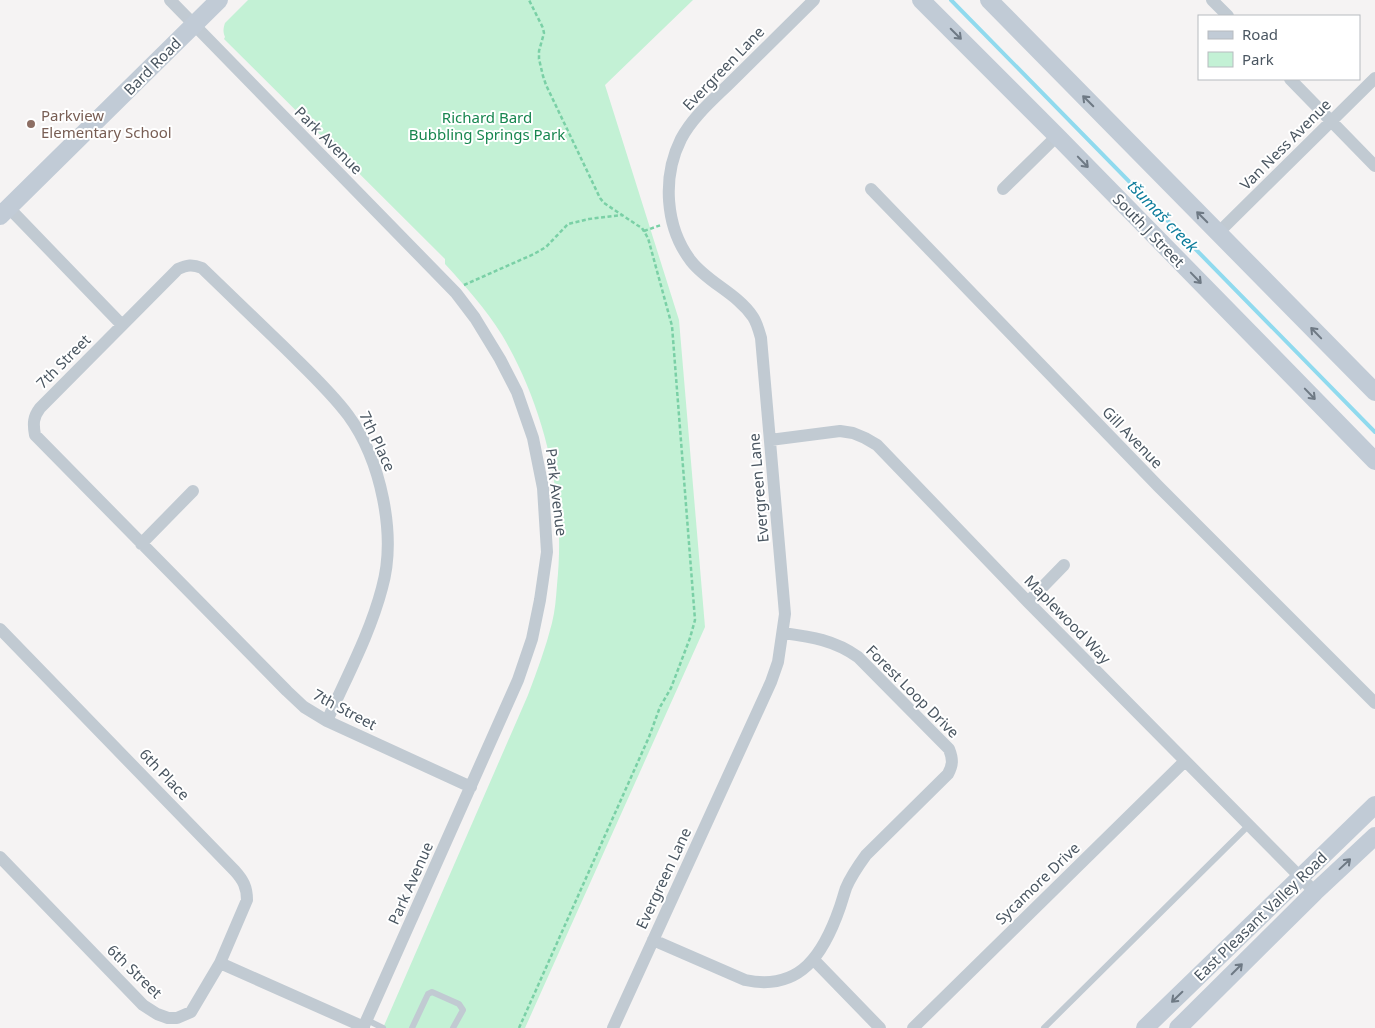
<svg xmlns="http://www.w3.org/2000/svg" width="1375" height="1028" viewBox="0 0 1375 1028" font-family="'Noto Sans',sans-serif">
	<style>
		.green { fill: #c3f1d5 }
		.lines { fill: none; stroke-linecap: round; stroke-linejoin: round }
		.stream { stroke: #90daee; stroke-width: 4 }
		.path { stroke: #7ad0a6; stroke-width: 2.5; stroke-dasharray: 4 2.5; stroke-linecap: butt }
		.lane { stroke: #c1cad2; stroke-width: 6 }
		.street { stroke: #c1cad2; stroke-width: 12 }
		.secondary { stroke: #c1cbd6; stroke-width: 18 }
		.oneway { stroke: #6e7984 }
		.education-dot { fill: #8d6e63; stroke: #fff; stroke-width: 2 }
		.labels { text-anchor: middle; dominant-baseline: central; stroke-width: 4; stroke-linejoin: round; paint-order: stroke }
		.street-label { font-size: 15px; fill: #4a5661; stroke: #fff }
		.education-label { font-size: 15px; fill: #785e54; stroke: #fff; text-anchor: start }
		.park-label { font-size: 15px; fill: #17864f; stroke: #fff }
		.water-label { font-size: 16px; font-style: italic; fill: #0c7c9b; stroke: #fff }
	</style>
	<rect width="100%" height="100%" fill="#f5f3f3"/>
	<!-- green -->
	<path class="green" d="M248,0H693L605,85L679,320L705,627L525,1028H383L528,695C537,671 546,647 552,623C555,611 556,598 557,585C566,499 546,410 502,335C486,309 466,287 445,264V259L224,39L225,37C223,32 223,29 225,23Z"/>
	<g class="lines">
		<!-- stream -->
		<path class="stream" d="M951,0L1375,432"/>
		<!-- path -->
		<path class="path" d="M644,231L661,225
			M464,285L534,254L546,247L568,224L589,219L622,215
			M519,1028L649,737L660,707L671,688L690,638L695,620L672,326L648,238L642,228L637,225L604,203L600,198L546,85L543,76L539,59V51L544,33L543,28L529,0"/>
		<!-- lane -->
		<path class="lane" d="M367,1020L383,1028
			M412,1028L428,994L432,992L459,1004L463,1010L453,1028
			M1044,1028L1249,825"/>
		<!-- street -->
		<path class="street" d="M170,0L456,293L475,318L500,359L517,392L533,438L543,488L547,552L540,600L532,639L518,680L363,1028
			M1212,0L1228,16
			M1290,79L1375,166
			M871,189L1159,487L1375,703
			M1003,189L1057,136
			M9,208L122,325
			M1218,233L1375,78
			M770,440L840,431L853,433L865,438L877,445L1028,602L1315,892
			M141,544L193,491
			M1028,602L1064,565
			M0,629L235,871C243,880 247,887 247,900L220,963L191,1012L177,1018H168L157,1014L143,1005L0,857
			M327,721C346,678 370,634 382,588C397,535 381,460 348,415C330,391 308,371 286,349C258,322 230,295 202,268C192,264 187,265 178,269L40,408C33,417 33,424 35,435L287,691L304,707L327,721L471,787
			M653,940L745,980C801,992 824,953 840,907C842,901 844,894 846,888C851,876 858,866 866,855L948,774C953,765 953,759 949,749L858,657C834,640 812,637 783,633
			M814,960L880,1028
			M220,963L364,1027
			M613,1028L771,682L778,662L785,614L761,338C759,331 757,323 753,317C737,293 708,283 691,261C665,227 662,177 681,139C693,116 715,98 733,80C760,53 787,27 814,0
			M913,1028L1185,761"/>
		<!-- secondary -->
		<path class="secondary" d="M921,0L1057,136L1375,461
			M989,0L1375,392
			M0,216L219,0
			M1145,1028L1375,805
			M1178,1028L1315,892L1375,836"/>
	</g>
	<!-- one-way arrows -->
	<defs><path id="oneway-shaft" d="M-6 0H5M1.5-3L5.5 0L1.5 3" fill="none" stroke-width="1.6" stroke-linecap="round" stroke-linejoin="round" transform="scale(1.25)"/></defs>
	<g class="oneway">
		<use href="#oneway-shaft" transform="translate(956 34) rotate(45)"/>
		<use href="#oneway-shaft" transform="translate(1088 101) rotate(-135)"/>
		<use href="#oneway-shaft" transform="translate(1083 162) rotate(46)"/>
		<use href="#oneway-shaft" transform="translate(1202 217) rotate(-135)"/>
		<use href="#oneway-shaft" transform="translate(1196 278) rotate(46)"/>
		<use href="#oneway-shaft" transform="translate(1316 333) rotate(-134)"/>
		<use href="#oneway-shaft" transform="translate(1310 394) rotate(46)"/>
		<use href="#oneway-shaft" transform="translate(1345 864) rotate(-43)"/>
		<use href="#oneway-shaft" transform="translate(1237 969) rotate(-45)"/>
		<use href="#oneway-shaft" transform="translate(1177 997) rotate(136)"/>
	</g>
	<!-- markers -->
	<circle class="education-dot" cx="31" cy="124" r="5"/>
	<g class="labels">
		<!-- street labels -->
		<g class="street-label">
			<text transform="translate(152 66) rotate(-45)">Bard Road</text>
			<text transform="translate(723 68) rotate(-46)">Evergreen Lane</text>
			<text transform="translate(329 140) rotate(45)">Park Avenue</text>
			<text transform="translate(1285 144) rotate(-45)">Van Ness Avenue</text>
			<text transform="translate(1149 230) rotate(46)">South J Street</text>
			<text transform="translate(63 361) rotate(-45)">7th Street</text>
			<text transform="translate(1133 437) rotate(46)">Gill Avenue</text>
			<text transform="translate(378 441) rotate(65)">7th Place</text>
			<text transform="translate(758 488) rotate(-95)">Evergreen Lane</text>
			<text transform="translate(557 492) rotate(83)">Park Avenue</text>
			<text transform="translate(1068 619) rotate(46)">Maplewood Way</text>
			<text transform="translate(913 691) rotate(45)">Forest Loop Drive</text>
			<text transform="translate(345 709) rotate(28)">7th Street</text>
			<text transform="translate(165 774) rotate(46)">6th Place</text>
			<text transform="translate(663 878) rotate(-65)">Evergreen Lane</text>
			<text transform="translate(410 883) rotate(-66)">Park Avenue</text>
			<text transform="translate(1037 883) rotate(-44)">Sycamore Drive</text>
			<text transform="translate(1260 916) rotate(-44)">East Pleasant Valley Road</text>
			<text transform="translate(135 971) rotate(44)">6th Street</text>
		</g>
		<!-- education labels -->
		<g class="education-label">
			<text x="41" y="115">Parkview<tspan x="41" dy="17">Elementary School</tspan></text>
		</g>
		<!-- park labels -->
		<g class="park-label">
			<text x="487" y="117">Richard Bard<tspan x="487" dy="17">Bubbling Springs Park</tspan></text>
		</g>
		<!-- water labels -->
		<g class="water-label">
			<text transform="translate(1163 216) rotate(46)">tšumaš creek</text>
		</g>
	</g>
	<!-- legend -->
	<rect x="1198" y="15" width="162" height="65" fill="#ffffff" stroke="#b7bbc0"/>
	<rect x="1208" y="31" width="25" height="8" fill="#c1cbd6" stroke="#b7bbc0"/>
	<text x="1242" y="40" font-size="15" fill="#4a5661">Road</text>
	<rect x="1208" y="52" width="25" height="15" fill="#c3f1d5" stroke="#b7bbc0"/>
	<text x="1242" y="65" font-size="15" fill="#4a5661">Park</text>
</svg>
